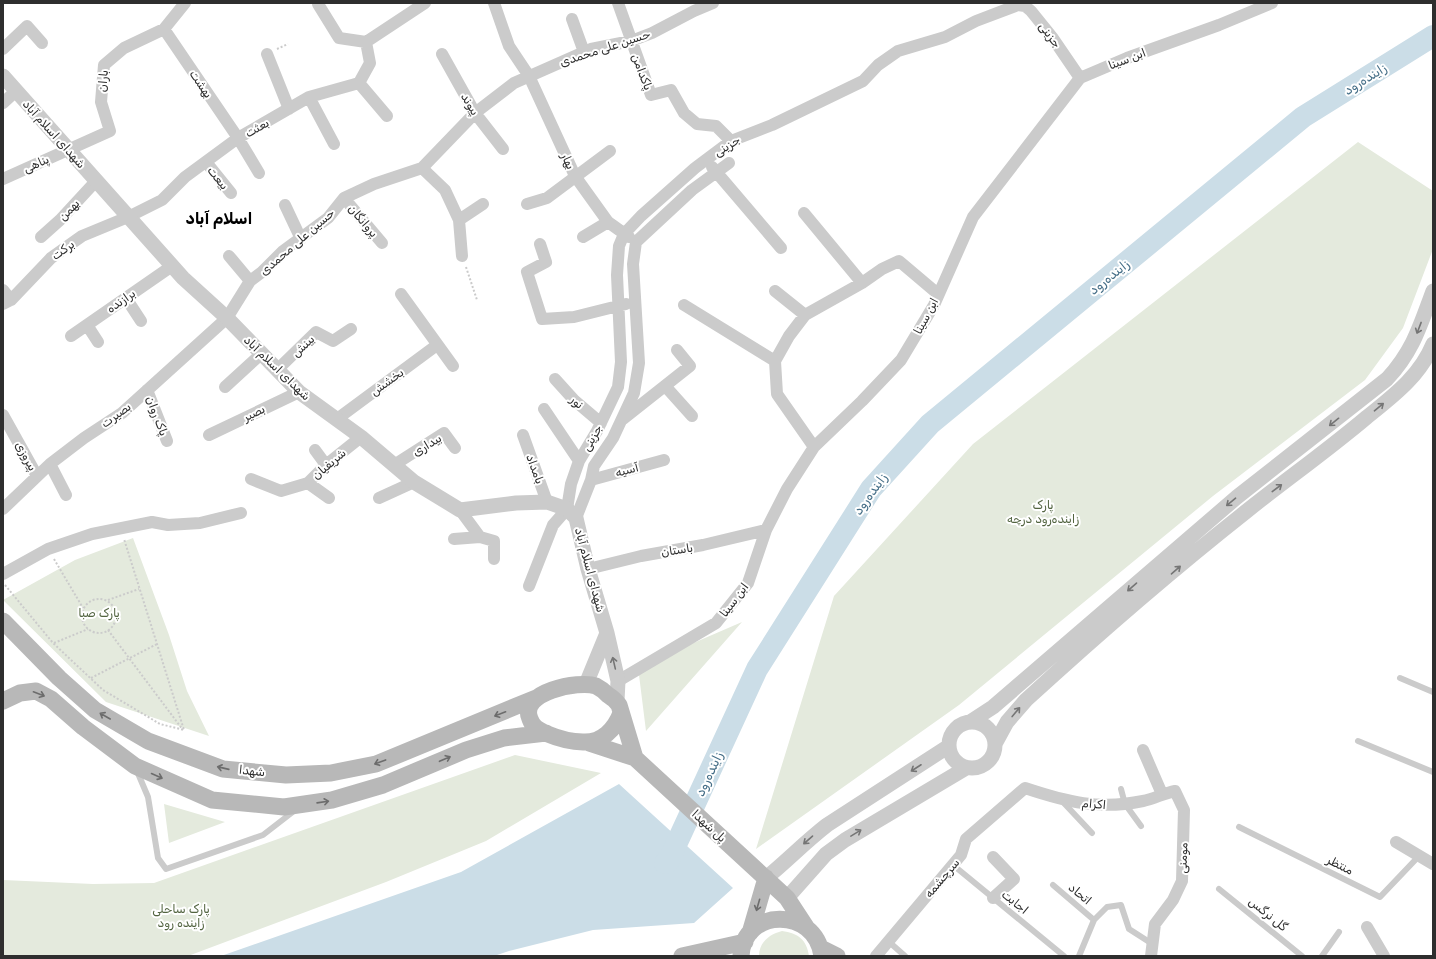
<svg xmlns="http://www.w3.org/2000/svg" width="1436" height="959" viewBox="0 0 1436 959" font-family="Rubik,'Noto Naskh Arabic',sans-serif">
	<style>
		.green { fill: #e4eadd }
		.water { fill: #cbdde7 }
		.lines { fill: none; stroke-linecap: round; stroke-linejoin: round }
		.river { stroke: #cbdde7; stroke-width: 22 }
		.path { stroke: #cbcbcb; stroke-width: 2; stroke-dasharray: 2 2; stroke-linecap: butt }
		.service { stroke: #cbcbcb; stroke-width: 6 }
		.minor { stroke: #cbcbcb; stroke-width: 12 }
		.tertiary { stroke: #cbcbcb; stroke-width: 15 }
		.secondary { stroke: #b8b8b8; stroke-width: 17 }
		.oneway { stroke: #757575 }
		.oneway2 { stroke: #6c6c6c }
		.labels { text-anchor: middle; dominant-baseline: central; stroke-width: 4; stroke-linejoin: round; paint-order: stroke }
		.street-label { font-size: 12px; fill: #2e2e2e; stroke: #fff }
		.park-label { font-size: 12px; fill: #526440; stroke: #fff }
		.water-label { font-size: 13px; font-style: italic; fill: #456e87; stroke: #fff }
		.district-label { font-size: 16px; font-weight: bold; fill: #000; stroke: #fff }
	</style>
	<rect width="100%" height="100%" fill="#fff"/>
	<!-- green -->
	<path class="green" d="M1358,142L1433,191V249L1403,328L1365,380L1213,496L959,705L756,849L834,596L973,444Z
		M133,538L169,635L187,691L209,736L106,702L3,600L75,560Z
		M742,622L646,731L638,667Z
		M515,755L601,773L486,841L386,882L188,956H3V880L93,884L154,883Z
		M164,804L225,822L169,843Z
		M782,931C798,933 807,940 809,956H759C759,942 770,934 782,931Z"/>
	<!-- water -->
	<path class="water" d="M619,784L733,888L694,923L593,930L509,951L494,956H221L461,872Z"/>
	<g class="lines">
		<!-- river -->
		<path class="river" d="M665,863L668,862L757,669L871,489L930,424L1303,117L1433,36"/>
		<!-- path -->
		<path class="path" d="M277,49L288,44
			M466,267L477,300
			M54,559L83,608
			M5,585L53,643L103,690L160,724L184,730L124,539
			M82 616a17 17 0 1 1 34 0a17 17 0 1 1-34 0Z
			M108,600L139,589
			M108,630L183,730
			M54,643L88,629
			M91,678L157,644"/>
		<!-- service -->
		<path class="service" d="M1400,678L1433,692
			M1358,741L1433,772
			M137,771L148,797L158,858L166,869L263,835L294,811
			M1121,789L1125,804L1141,826
			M1062,801L1092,833
			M1239,827L1380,897L1419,856
			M953,865L1064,956
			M1053,885L1094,920
			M1219,889L1302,956
			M888,941L905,956
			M1079,956L1094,920L1107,907L1121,905L1129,929L1154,945
			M1322,956L1339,932"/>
		<!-- minor -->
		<path class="minor" d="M494,3L509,46L529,76L575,176L608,222L629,237
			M618,3L651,95L671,90L684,113L697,124L716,126L731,141
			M318,4L339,38L366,42
			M572,19L584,52
			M164,29L238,138L259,173
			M366,42L425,3
			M3,49L27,26L42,43
			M267,54L289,109
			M442,54L475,113L503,149
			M359,83L387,116
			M309,97L334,144
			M3,103L16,91
			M206,162L231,193
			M712,167L781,248
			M422,168L445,190L459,220L462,256
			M3,179L110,131L101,102L104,65L124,48L164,29L185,3
			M344,198L382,243
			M527,204L547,198L610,151
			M285,205L301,239
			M804,213L862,283
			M459,220L483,204
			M41,237L60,220L96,181
			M583,237L608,222
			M540,244L546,262L527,272L542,319L574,317L626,304
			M229,256L250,281
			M3,290L11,300
			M775,291L805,315
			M401,294L453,366
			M126,298L141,321
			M3,304L11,300L51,258L82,236L128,217L162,200L185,177L238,138L309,97L359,83L370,63L366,42
			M684,305L775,361
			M87,325L98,342
			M71,336L172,266
			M278,369L316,332L333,341L351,329
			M555,379L574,400L601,423
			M225,387L261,354
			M666,387L692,416
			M147,390L167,441
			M544,409L579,461
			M3,415L37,476
			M337,419L437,345
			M623,419L690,366L677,350
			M209,435L299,392
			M523,435L547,502
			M814,447L777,394L775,361L789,336L805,315L862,283L882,269L899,261L938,294
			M315,450L326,465
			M50,464L66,495
			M394,465L444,433L455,448
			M251,479L281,491L308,483L326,465L361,437
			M591,480L664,460
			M308,483L329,498
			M379,498L414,482
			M3,509L50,464L84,438L122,413L227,318L250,281L262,272L283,251L328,218L344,198L374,184L422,168L475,113L514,83L591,49L631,41L652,33L694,11L713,3
			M460,510L480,537L494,541V559
			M576,518L591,480L594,466L613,438L634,393L639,363L633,264L636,242L692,190L729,163
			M454,539L480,537
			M588,569L641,556L703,545L766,530
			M3,574L48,549L92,534L152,522L168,525L200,523L241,513
			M529,586L553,525L567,509L571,484L579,461L597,431L618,387L621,362L617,275L619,246L624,234L641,216L695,168L731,141L772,125L863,81L878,65L898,51L945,37L976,21L1018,5L1025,6L1031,11L1052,37L1080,78
			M618,681L716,623L748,583L766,530L787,489L814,447L862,401L901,360L934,305L973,217L1080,78L1127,58L1219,25L1272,3
			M1143,750L1162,794
			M1396,842L1433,864
			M993,898L1014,879L993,857
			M1367,927L1384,956
			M876,956L961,855L966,839L1025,788C1067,802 1099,810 1143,801C1154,799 1164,793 1175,791L1184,810L1182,881L1173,900L1155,924L1151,956"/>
		<!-- tertiary -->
		<path class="tertiary" d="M3,76L183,278L227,318L299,392L361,437L414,482L460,510L516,503L547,502L567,509L576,518L588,569L607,633
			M586,684L607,633L618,681L617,701
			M970,722L993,707L1237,497L1387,379C1413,351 1420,326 1433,291
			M949 745a23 23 0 1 1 46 0a23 23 0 1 1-46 0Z
			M995,744L1007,722L1026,700C1097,635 1172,570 1248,510C1287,479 1328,450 1367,417C1393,396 1420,376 1433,344
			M766,878C787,861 805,842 827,825L949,746
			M787,898L826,854L845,840L966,768"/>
		<!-- secondary -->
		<path class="secondary" d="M3,621L59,678L95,710L148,741L223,769L286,775L331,773L376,764L536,698
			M3,701L20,693L36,691L51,699L83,727L135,766L212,800L284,807L332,800L383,785L466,750L504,738L546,733
			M621,713C615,729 602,743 583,742C570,742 557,738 545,733C537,729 533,727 530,719C518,692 579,680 596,686C600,688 605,692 608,695C613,698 616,701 619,705L635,758
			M589,743L635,758L787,898L806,927
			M750,933L766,878
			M821,948L837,956
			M682,956L745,942
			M741,956C743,908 815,906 822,956"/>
	</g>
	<!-- one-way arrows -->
	<defs><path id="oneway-shaft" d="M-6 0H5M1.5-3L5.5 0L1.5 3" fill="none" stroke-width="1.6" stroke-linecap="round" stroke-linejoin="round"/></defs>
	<g class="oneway">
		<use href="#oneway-shaft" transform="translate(1419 328) rotate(111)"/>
		<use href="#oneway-shaft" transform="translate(1379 407) rotate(-40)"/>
		<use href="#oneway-shaft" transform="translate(1334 422) rotate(141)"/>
		<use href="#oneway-shaft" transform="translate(1277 488) rotate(-37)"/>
		<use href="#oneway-shaft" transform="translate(1231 502) rotate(140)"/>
		<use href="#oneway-shaft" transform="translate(1176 570) rotate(-41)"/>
		<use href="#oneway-shaft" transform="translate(1132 587) rotate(139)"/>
		<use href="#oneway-shaft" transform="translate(614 663) rotate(-103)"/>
		<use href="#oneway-shaft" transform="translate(1016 712) rotate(-50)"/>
		<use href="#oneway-shaft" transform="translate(916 768) rotate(147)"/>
		<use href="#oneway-shaft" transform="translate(856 833) rotate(-31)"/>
		<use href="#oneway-shaft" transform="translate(808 840) rotate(139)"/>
	</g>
	<g class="oneway2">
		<use href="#oneway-shaft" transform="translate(39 694) rotate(21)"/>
		<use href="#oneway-shaft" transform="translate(500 714) rotate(159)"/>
		<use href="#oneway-shaft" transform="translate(105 716) rotate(-150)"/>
		<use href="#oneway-shaft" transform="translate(445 759) rotate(-23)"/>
		<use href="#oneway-shaft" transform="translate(380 762) rotate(160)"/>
		<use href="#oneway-shaft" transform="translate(223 768) rotate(-167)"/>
		<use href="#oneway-shaft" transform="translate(157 776) rotate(24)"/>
		<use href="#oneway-shaft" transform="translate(323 802) rotate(-8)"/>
		<use href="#oneway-shaft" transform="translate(758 905) rotate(106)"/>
	</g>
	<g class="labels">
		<!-- street labels -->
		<g class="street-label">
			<text transform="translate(1050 35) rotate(53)">جزینی</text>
			<text transform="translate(605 48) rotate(-18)">حسین علی محمدی</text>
			<text transform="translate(1127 59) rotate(-21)">ابن سینا</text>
			<text transform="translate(642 72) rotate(69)">پاکدامن</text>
			<text transform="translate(103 81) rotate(-85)">باران</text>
			<text transform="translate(201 84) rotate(56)">بهشت</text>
			<text transform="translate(470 104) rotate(59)">پیوند</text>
			<text transform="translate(257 128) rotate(-30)">بعثت</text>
			<text transform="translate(54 134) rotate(48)">شهدای اسلام آباد</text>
			<text transform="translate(727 146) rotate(-32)">جزینی</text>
			<text transform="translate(568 161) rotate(65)">بهار</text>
			<text transform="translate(36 164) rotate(-24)">پناهی</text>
			<text transform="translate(218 178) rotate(51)">بیعت</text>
			<text transform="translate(69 210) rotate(-46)">بهمن</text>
			<text transform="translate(363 221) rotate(49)">پروانگان</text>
			<text transform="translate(297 242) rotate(-41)">حسین علی محمدی</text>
			<text transform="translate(63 250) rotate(-36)">برکت</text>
			<text transform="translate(121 301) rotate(-35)">برازنده</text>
			<text transform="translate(926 316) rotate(-62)">ابن سینا</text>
			<text transform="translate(303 346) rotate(-43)">بینش</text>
			<text transform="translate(277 368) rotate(44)">شهدای اسلام آباد</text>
			<text transform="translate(387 382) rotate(-36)">بخشش</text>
			<text transform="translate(577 402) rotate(42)">نور</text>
			<text transform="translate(254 413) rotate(-26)">بصیر</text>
			<text transform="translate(116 415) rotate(-36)">بصیرت</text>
			<text transform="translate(157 416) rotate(69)">پاک روان</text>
			<text transform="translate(592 438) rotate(-60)">جزینی</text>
			<text transform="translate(427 445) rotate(-31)">بیداری</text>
			<text transform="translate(26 456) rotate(61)">پیروزی</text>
			<text transform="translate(329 464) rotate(-41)">شریفیان</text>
			<text transform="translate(535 469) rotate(70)">بامداد</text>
			<text transform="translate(627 470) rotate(-15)">آسیه</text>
			<text transform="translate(677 550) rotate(-9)">باستان</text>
			<text transform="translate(590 570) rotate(75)">شهدای اسلام آباد</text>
			<text transform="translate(734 600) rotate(-53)">ابن سینا</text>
			<text transform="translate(252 771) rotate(6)">شهدا</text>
			<text transform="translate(1094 804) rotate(5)">اکرام</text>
			<text transform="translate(709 826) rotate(42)">پل شهدا</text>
			<text transform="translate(1183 858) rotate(-88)">مومنی</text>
			<text transform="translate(1340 865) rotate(27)">منتظر</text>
			<text transform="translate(942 878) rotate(-50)">سرچشمه</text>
			<text transform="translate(1080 894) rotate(40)">اتحاد</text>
			<text transform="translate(1015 902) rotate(39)">اجابت</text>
			<text transform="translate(1268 914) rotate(39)">گل نرگس</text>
		</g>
		<!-- park labels -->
		<g class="park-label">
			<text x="1043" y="505">پارک<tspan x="1043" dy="14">زاینده‌رود درچه</tspan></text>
			<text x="99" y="613">پارک صبا</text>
			<text x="181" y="909">پارک ساحلی<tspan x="181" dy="14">زاینده رود</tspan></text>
		</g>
		<!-- water labels -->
		<g class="water-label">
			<text transform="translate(1365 79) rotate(-32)">زاینده‌رود</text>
			<text transform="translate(1109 277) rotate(-39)">زاینده‌رود</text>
			<text transform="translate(870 494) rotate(-54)">زاینده‌رود</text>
			<text transform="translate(709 774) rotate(-65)">زاینده‌رود</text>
		</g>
		<!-- district labels -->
		<g class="district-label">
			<text x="219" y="218">اسلام آباد</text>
		</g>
	</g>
	<!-- border -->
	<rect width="1436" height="959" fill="none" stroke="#2e2e2e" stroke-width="8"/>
</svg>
